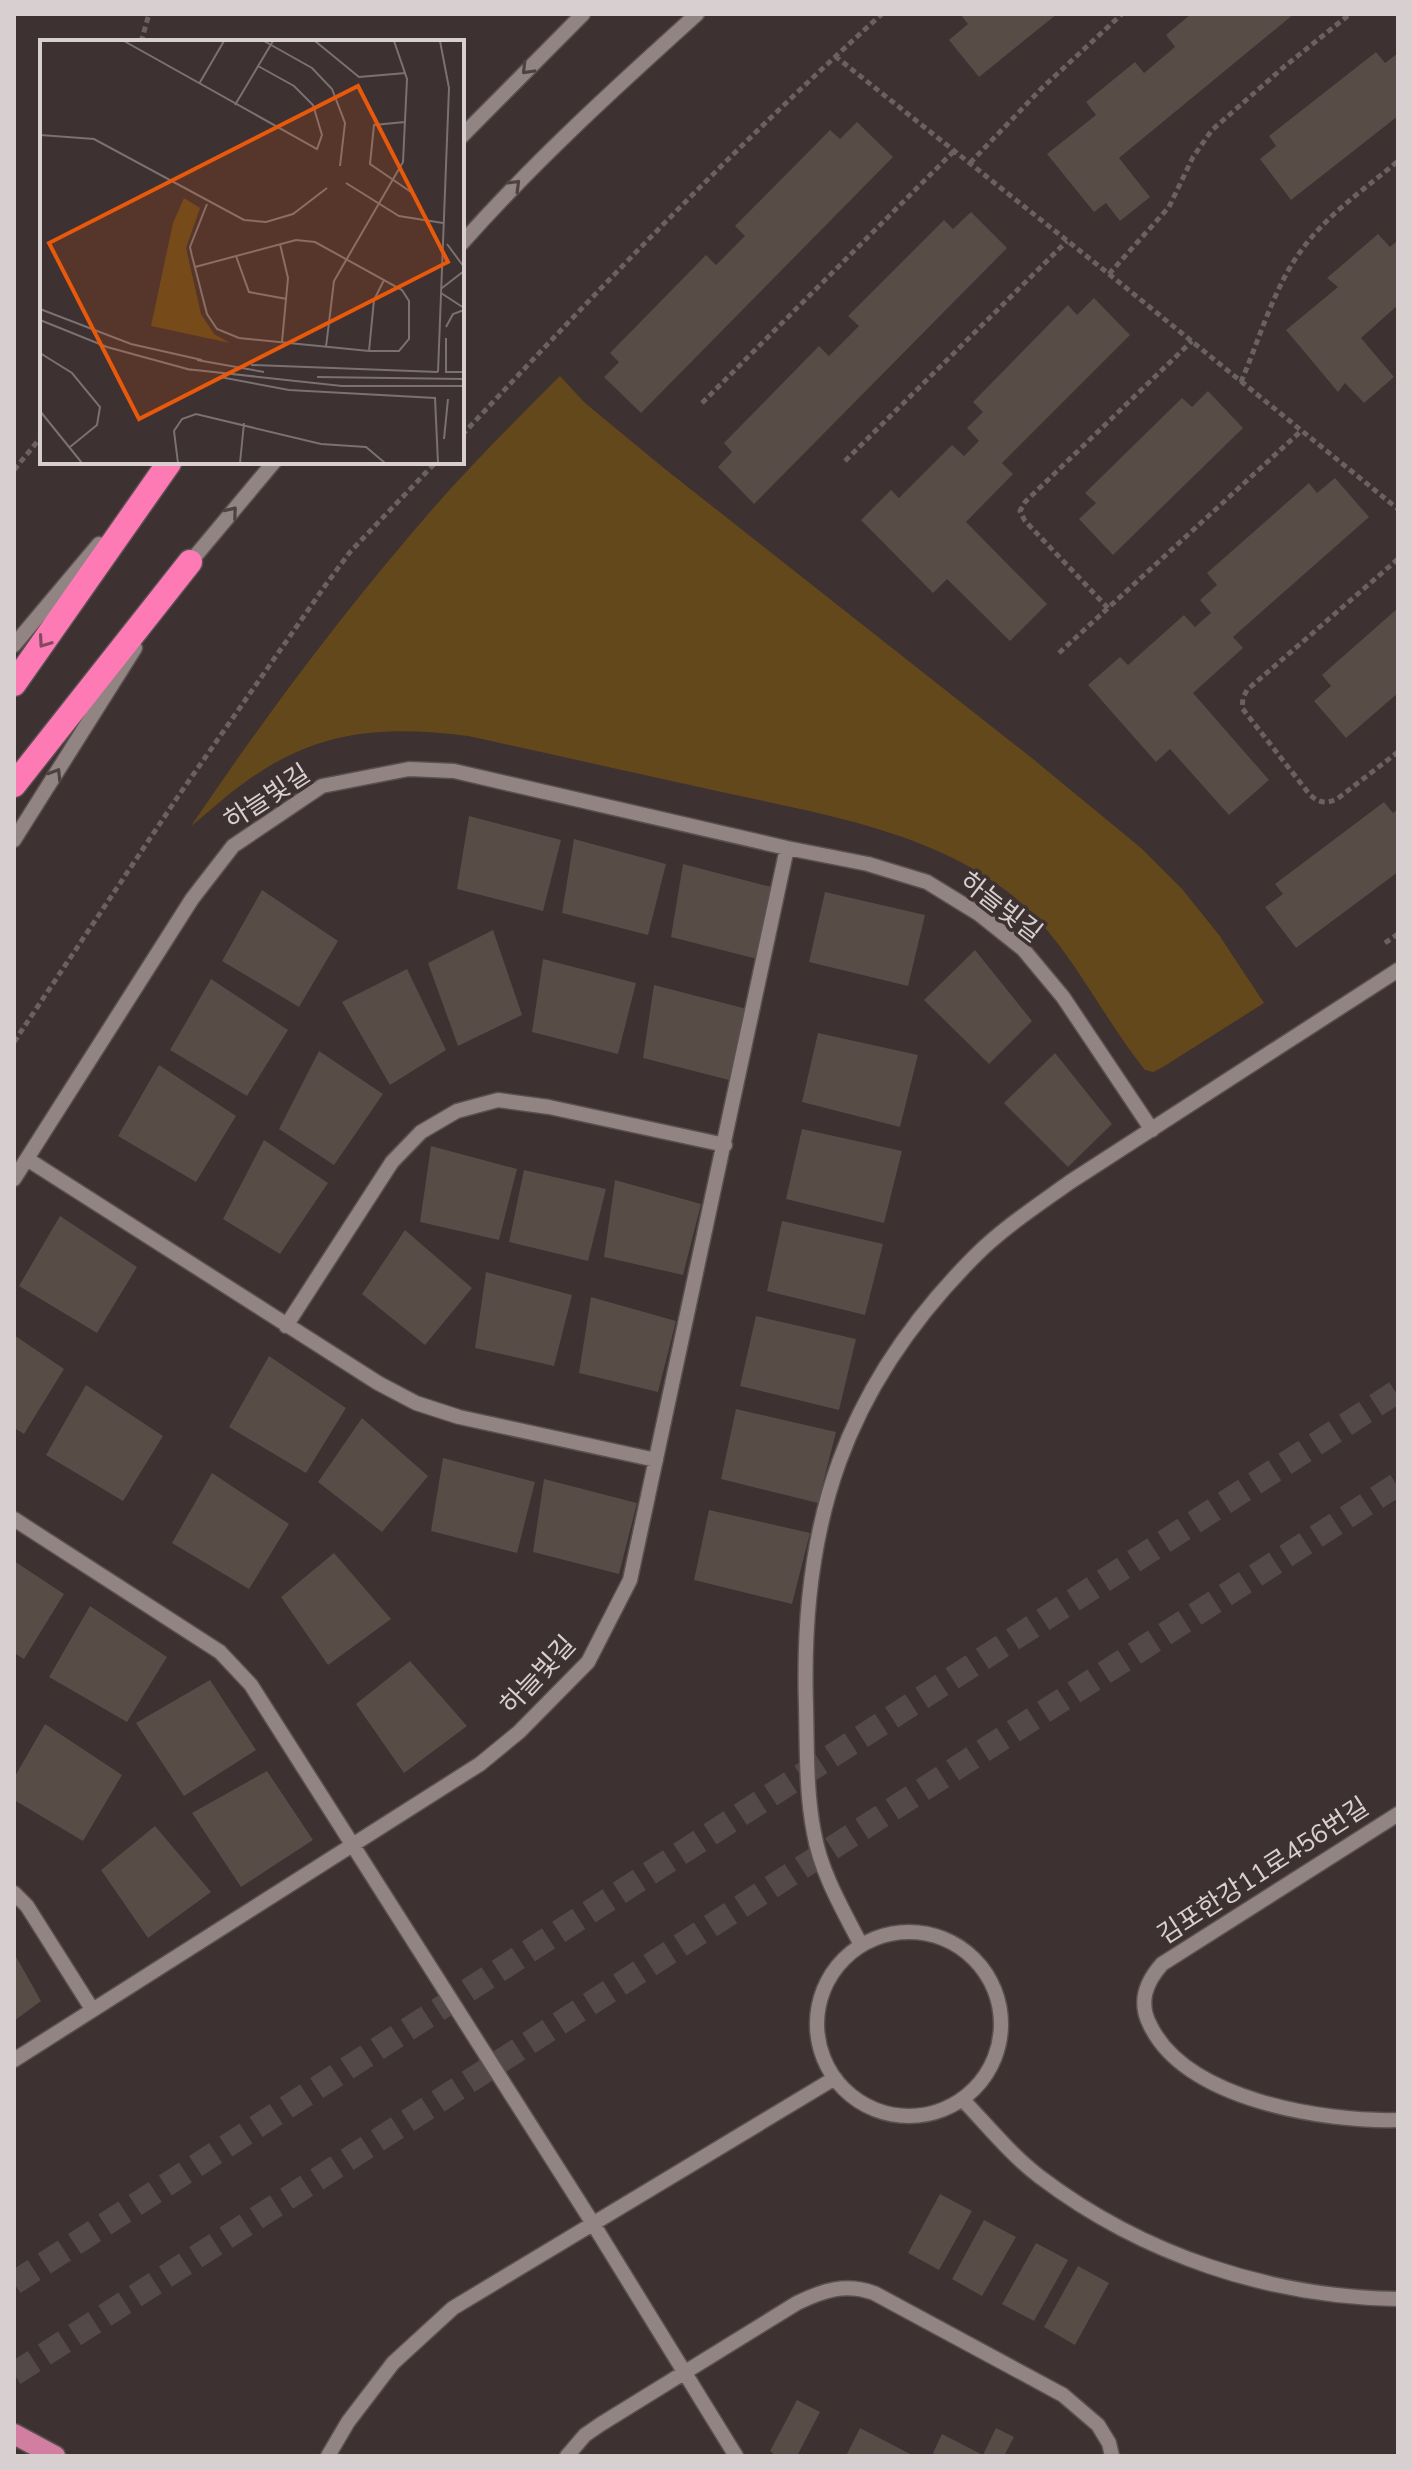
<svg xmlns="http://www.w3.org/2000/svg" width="1412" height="2470" viewBox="0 0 1412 2470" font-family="'Nunito Sans','Noto Sans KR',sans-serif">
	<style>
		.green { fill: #63481c }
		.building { fill: #574c46 }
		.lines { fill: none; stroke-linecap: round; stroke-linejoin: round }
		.highway-tunnel { stroke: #544949; stroke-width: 24; stroke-dasharray: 24 12; stroke-linecap: butt }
		.minor-casing { stroke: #5a5050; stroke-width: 17 }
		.major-casing { stroke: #5a5050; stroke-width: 23 }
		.highway-casing { stroke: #5a5050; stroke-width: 27 }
		.path { stroke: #6c6161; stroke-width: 5; stroke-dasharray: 6 4; stroke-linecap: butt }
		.minor { stroke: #928483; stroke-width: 14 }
		.major { stroke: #d27ea0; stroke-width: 20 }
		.highway { stroke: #fd7ab4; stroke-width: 24 }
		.oneway { stroke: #4e4241 }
		.oneway2 { stroke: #804b5f }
		.labels { text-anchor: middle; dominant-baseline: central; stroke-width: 7; stroke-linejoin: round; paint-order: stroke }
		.street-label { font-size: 26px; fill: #d8d0d0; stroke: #3d3131 }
		.inset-road { fill: none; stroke: #7b7171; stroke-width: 2 }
		.view { fill: #e8590c; fill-opacity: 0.15; stroke: #e8590c; stroke-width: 4 }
		.inset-edge { fill: none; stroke: #d8d0d0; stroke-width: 4 }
	</style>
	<rect width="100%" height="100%" fill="#3d3131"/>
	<!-- green -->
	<path class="green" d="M560,376L585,403L665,469L1033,759L1141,848L1182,889L1219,935L1264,1003L1163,1067L1153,1072L1145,1070C1099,1013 1067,938 1008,892C926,829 816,813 717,791C634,773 551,754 468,736C382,725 316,730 244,783C225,796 209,812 191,826C258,727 329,631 406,540C454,482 507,429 560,376Z"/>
	<!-- building -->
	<path class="building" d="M960,14H1057L979,77L949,40L968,24Z
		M1191,14H1294L1119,158L1150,197L1120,221L1106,203L1094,212L1047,154L1096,115L1086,102L1135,62L1144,73L1175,47L1166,35Z
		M1376,52L1385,63L1398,53V116L1291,200L1260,159L1276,146L1269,136Z
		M857,122L893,157L641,413L604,377L619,362L610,353L706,255L716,265L745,236L735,226L830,130L840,139Z
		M971,212L1007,248L754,504L718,467L732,452L724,443L819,346L829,356L859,326L848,316L944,220L953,229Z
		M1378,234L1390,247L1398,240V305L1361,338L1394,377L1364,403L1345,383L1338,392L1286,330L1338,287L1327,278Z
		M1094,298L1130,335L1002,463L1013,474L966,522L1047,604L1010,641L947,579L933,593L861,520L891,490L899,498L952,445L964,456L979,441L967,428L983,412L973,402L1068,305L1077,315Z
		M1208,391L1243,428L1113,555L1079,519L1096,503L1085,493L1182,398L1192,407Z
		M1335,478L1369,517L1233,637L1243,648L1193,693L1269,780L1229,815L1170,749L1156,762L1088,685L1120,657L1128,665L1184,615L1195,627L1211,613L1200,600L1217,585L1207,573L1309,483L1317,493Z
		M1398,608V693L1346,738L1314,701L1331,686L1322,675Z
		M1384,802L1393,813L1398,809V872L1296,948L1265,907L1283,894L1275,884Z
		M469,816L561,840L543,911L457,889Z
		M574,839L666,864L648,935L562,913Z
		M683,864L775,888L757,959L671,937Z
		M262,890L338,941L299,1007L222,961Z
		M825,892L925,915L908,986L809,962Z
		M493,930L522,1015L458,1046L428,963Z
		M975,950L1032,1021L989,1064L924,1000Z
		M543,959L636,983L618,1054L532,1032Z
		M407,969L446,1050L390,1085L342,1002Z
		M211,979L288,1030L247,1096L170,1050Z
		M654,985L747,1009L729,1080L643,1058Z
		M818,1033L918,1055L900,1127L802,1102Z
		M319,1051L383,1094L334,1165L279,1129Z
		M1055,1053L1112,1124L1068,1167L1004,1103Z
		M159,1065L236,1116L196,1182L118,1136Z
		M802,1129L902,1151L884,1223L786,1199Z
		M264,1140L328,1183L280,1254L223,1219Z
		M431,1146L517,1169L499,1240L420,1222Z
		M524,1170L606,1189L588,1261L509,1242Z
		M615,1180L701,1204L683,1275L604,1257Z
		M60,1216L137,1267L97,1333L19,1286Z
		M782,1221L883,1244L865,1315L767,1291Z
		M405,1230L472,1288L425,1345L362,1294Z
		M486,1272L572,1295L554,1366L475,1348Z
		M591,1297L676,1321L658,1392L579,1373Z
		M756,1316L856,1339L839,1410L740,1386Z
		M14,1335L64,1369L24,1434L14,1428Z
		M269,1356L346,1408L306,1473L229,1427Z
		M86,1385L163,1436L123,1501L46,1455Z
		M736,1409L836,1432L818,1503L721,1479Z
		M362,1418L428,1476L382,1532L318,1482Z
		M443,1458L535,1482L517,1553L431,1531Z
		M212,1473L289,1524L249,1589L172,1543Z
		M544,1479L637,1503L619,1574L533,1552Z
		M709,1510L810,1533L792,1604L694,1580Z
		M334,1553L391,1619L328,1665L281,1597Z
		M14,1561L64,1594L24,1659L14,1653Z
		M90,1606L167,1657L127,1722L49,1677Z
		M410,1661L467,1726L404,1773L356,1704Z
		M210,1680L256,1750L184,1796L136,1723Z
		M45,1724L122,1775L83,1841L14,1800V1778Z
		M267,1771L313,1840L241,1887L192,1813Z
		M155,1826L211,1892L148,1938L101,1870Z
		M14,1953L41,2001L14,2021Z
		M940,2194L972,2211L939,2270L908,2253Z
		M984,2220L1016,2237L982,2296L952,2279Z
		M1036,2243L1068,2260L1034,2321L1002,2304Z
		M1078,2266L1109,2283L1075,2345L1044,2327Z
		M797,2400L820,2412L797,2456H776L770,2451Z
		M860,2428L910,2454L909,2456H846Z
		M996,2428L1014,2437L1004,2456H939L933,2453L942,2434L983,2455Z"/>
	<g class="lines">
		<!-- highway-tunnel -->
		<path class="highway-tunnel" d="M14,2283L1398,1391
			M14,2374L1398,1484"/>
		<!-- minor casing -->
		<g class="minor-casing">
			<path id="minor" d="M462,136L583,14
				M462,243C535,161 616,87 697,14
				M187,566L274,462
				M14,645L99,544
				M14,840L135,648
				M27,1159L378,1383L416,1403L459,1417L656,1460
				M14,1179L192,899L233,846L322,786L409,769L454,771L787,848L868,864L927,882L979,914L1023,949L1063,997L1152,1130
				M286,1326L392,1162L421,1132L457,1111L498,1100L549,1107L725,1145
				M14,1519L220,1652L251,1685L592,2222L736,2456
				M1398,1814L1162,1964C1146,1982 1138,2002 1150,2025C1186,2100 1324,2122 1398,2120
				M14,1893L27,1906L92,2009
				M817 2024a92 92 0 1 1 184 0a92 92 0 1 1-184 0Z
				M861,1945C843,1910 821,1873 814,1833C806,1793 807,1748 806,1706C800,1524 844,1387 975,1256C1003,1228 1038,1205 1070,1182L1398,970
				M14,2060L480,1764L519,1732L588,1662L630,1580L787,848
				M963,2100C988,2126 1011,2155 1040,2177C1143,2255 1270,2297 1398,2299
				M328,2456L348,2422L393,2363L453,2308L835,2078
				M567,2456L585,2435L601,2424L797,2303C824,2290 845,2283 874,2293L1063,2395L1098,2425L1109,2443L1112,2456"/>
		</g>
		<!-- major casing -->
		<g class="major-casing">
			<path id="major" d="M14,2434L55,2456"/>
		</g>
		<!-- highway casing -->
		<g class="highway-casing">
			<path id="highway" d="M14,684L169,463
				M14,785L190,562"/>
		</g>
		<!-- path -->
		<path class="path" d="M141,42L149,14
			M835,56L1109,274L1398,509
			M970,163L1043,87L1122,14
			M1109,274L1169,207L1193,157L1212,130L1285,66L1350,14
			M1241,382C1260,338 1274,286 1303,248C1328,214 1366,188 1398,161
			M702,403L954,151
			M462,435C598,290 734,147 882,14
			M845,461L1067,241
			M14,470L42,436
			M1398,559L1247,690L1243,698L1242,708L1310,795C1320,803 1325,804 1337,799L1398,752
			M1108,608L1025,521L1020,511L1025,502L1192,341
			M1059,653L1301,431
			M1385,943L1398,934
			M14,1042L179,795L327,583L350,552L436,462"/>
		<!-- minor -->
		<use href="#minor" class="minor"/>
		<!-- major -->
		<use href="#major" class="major"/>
		<!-- highway -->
		<use href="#highway" class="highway"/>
	</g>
	<!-- one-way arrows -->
	<defs><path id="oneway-chevron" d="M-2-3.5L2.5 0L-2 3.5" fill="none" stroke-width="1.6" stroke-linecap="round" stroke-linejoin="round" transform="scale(2)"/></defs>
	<g class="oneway">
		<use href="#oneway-chevron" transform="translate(527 69) rotate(134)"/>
		<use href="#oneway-chevron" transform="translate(515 185) rotate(-45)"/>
		<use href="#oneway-chevron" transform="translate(232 512) rotate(-50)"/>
		<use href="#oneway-chevron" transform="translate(56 774) rotate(-58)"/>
	</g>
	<use class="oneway2" href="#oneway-chevron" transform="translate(44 642) rotate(125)"/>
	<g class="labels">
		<!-- street labels -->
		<g class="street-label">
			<text transform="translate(267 797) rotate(-33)">하늘빛길</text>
			<text transform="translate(1001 907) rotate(38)">하늘빛길</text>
			<text transform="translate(538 1675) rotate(-47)">하늘빛길</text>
			<text transform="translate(1263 1871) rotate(-33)">김포한강11로456번길</text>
		</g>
	</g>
	<!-- overview -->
	<g transform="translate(40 40)">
		<rect width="424" height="424" fill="#3d3131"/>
		<path d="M144,158L160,168L146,208L161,274L174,294L190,303L111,286L133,183Z" fill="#63481c"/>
		<path class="inset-road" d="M84,1L277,109L282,95L273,65L254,46L218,26M224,1L272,28L292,49L305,83L300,126M275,1L319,37L366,33M159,44L184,1M195,65L233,1M365,82L334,85L330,124L371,152M0,95L54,99L204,180L226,182L253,174L287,148M306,143L359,176L403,183M240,204L248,238L242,302M407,204L424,227M196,216L209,252L247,259M155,227L256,200L275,202L362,250L369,261V299L359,311H329L199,298L177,289L167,274L152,216L150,207L167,164M402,248L424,231M401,253L424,268M0,269L91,304L162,320M0,280L67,307L151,330M406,287L413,274L424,270M406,298V332H424M286,307L294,241L363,122L367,39L354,1M329,311L334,260L344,240M0,313L32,333L60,367L57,385L30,407M157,320L224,332M211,325L398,332M146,329L302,346H424M398,332L409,48L400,1M180,337L249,350L395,358L398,423M277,337L424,339M0,371L42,423M404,399L408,359M138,423L134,391L142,379L156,374L281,404L326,407L345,423M200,423L204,383"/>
		<path class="view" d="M318,46L408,222L99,379L9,203Z"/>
		<rect width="424" height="424" class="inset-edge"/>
	</g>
	<!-- border -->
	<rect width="1412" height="2470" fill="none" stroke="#d8d0d0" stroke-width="32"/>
</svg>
